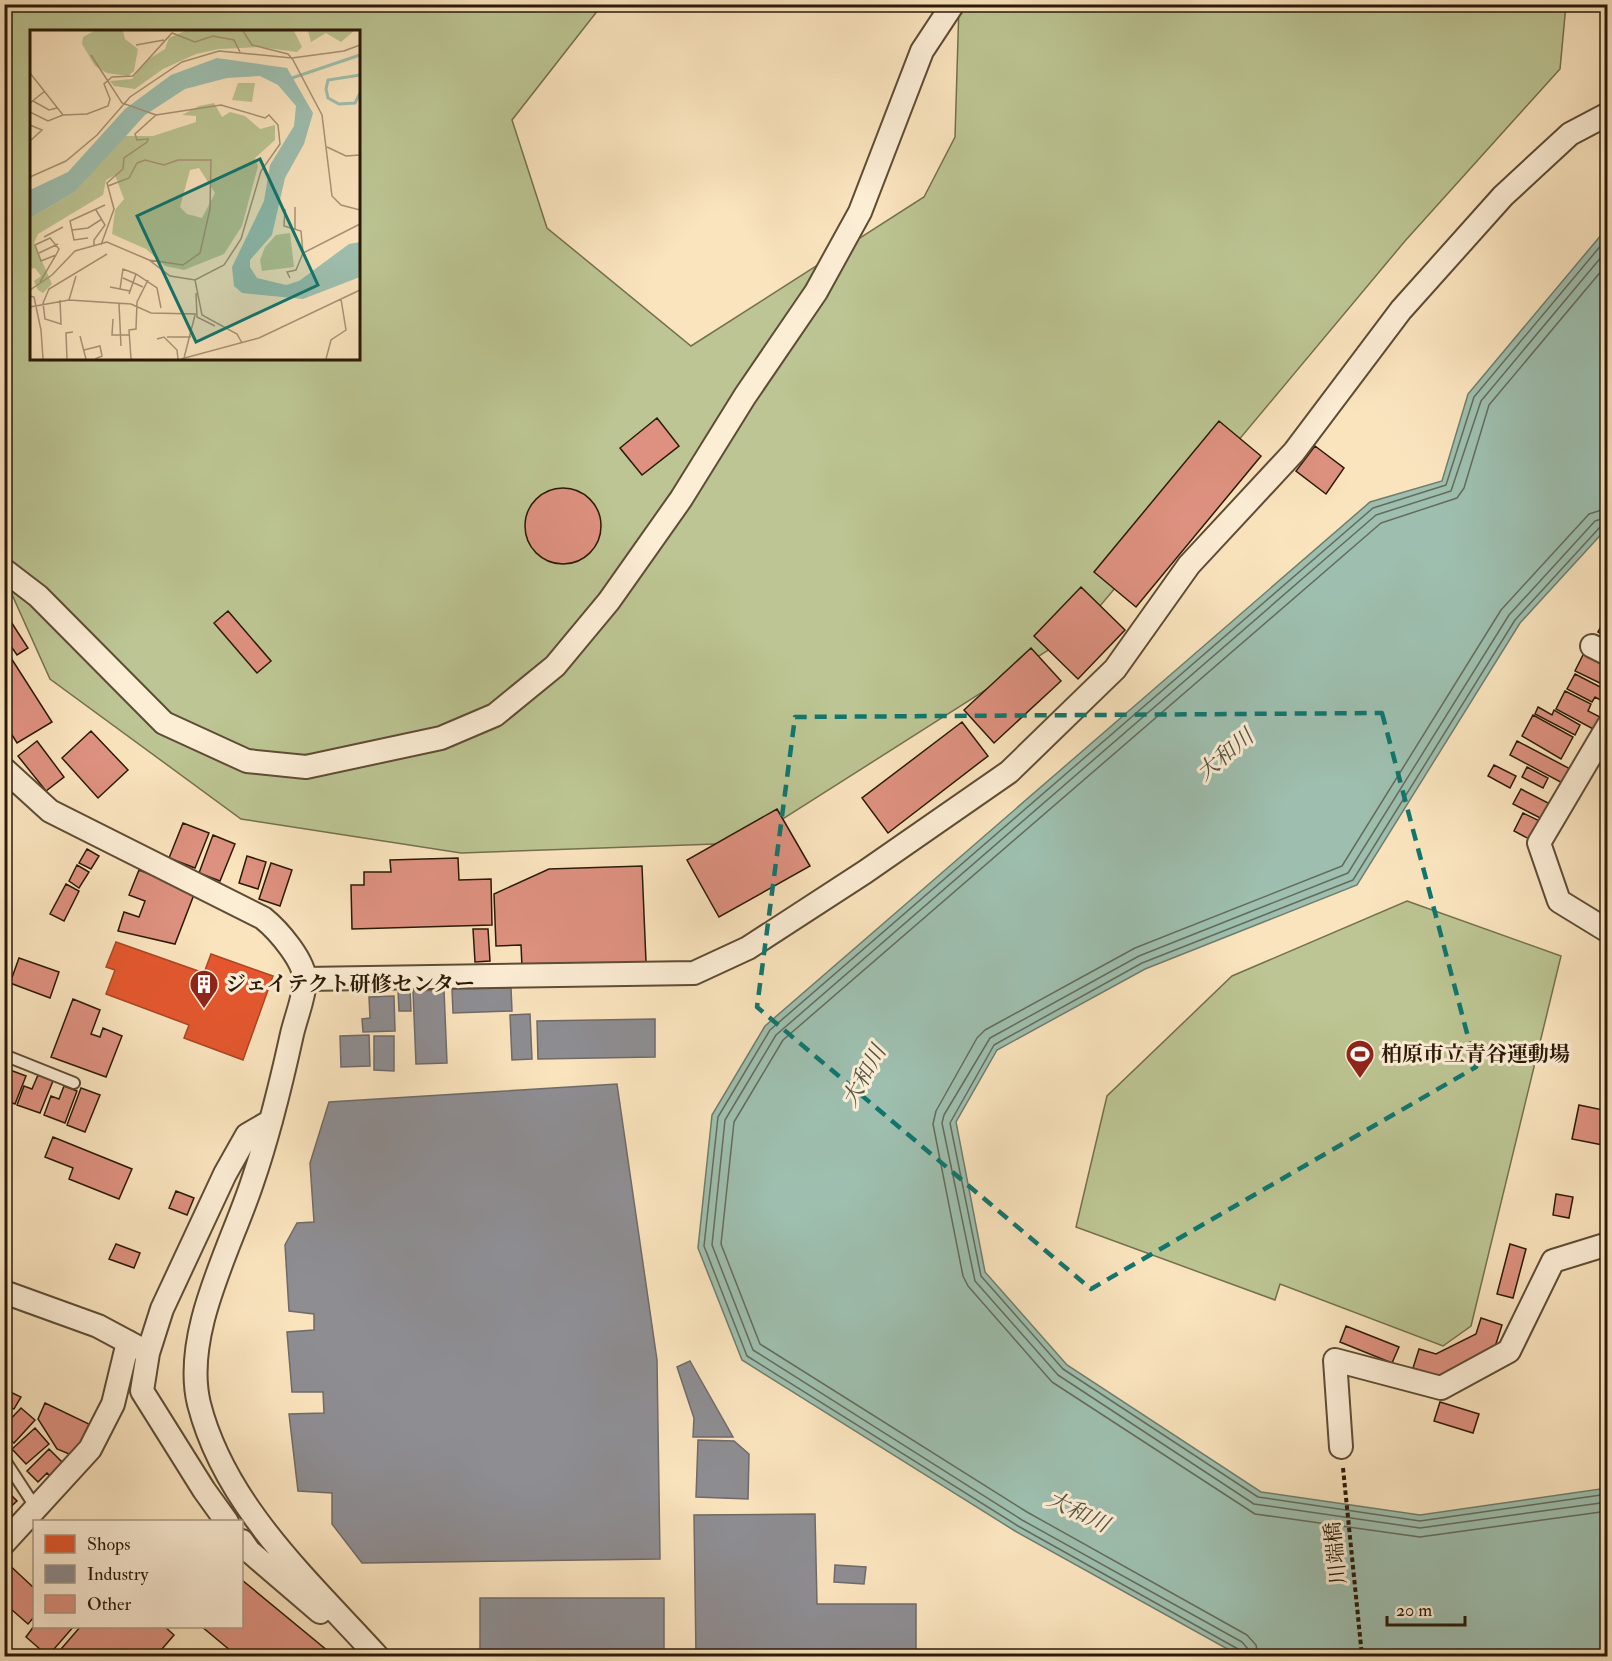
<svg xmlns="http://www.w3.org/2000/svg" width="1612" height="1661" viewBox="0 0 1612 1661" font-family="'IM FELL Double Pica','Noto Serif JP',serif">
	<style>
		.green { fill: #bcc593; stroke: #74704d; stroke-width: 1.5; fill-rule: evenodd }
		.water { fill: #9ebfaf; stroke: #707d6c; stroke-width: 1.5 }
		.shops { fill: #e4572e; stroke: #ac4522; stroke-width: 1.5 }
		.industry { fill: #8d8d92; stroke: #706a68; stroke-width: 1.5 }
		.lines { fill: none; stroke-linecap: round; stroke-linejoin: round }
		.shore { stroke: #646c5b; stroke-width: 1.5 }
		.building { fill: #de9180; stroke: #2b1a07; stroke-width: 1.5 }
		.lane-casing { stroke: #5f4c35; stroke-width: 14 }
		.street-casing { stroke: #5f4c35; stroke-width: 26 }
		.path { stroke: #2b1a07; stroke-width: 4; stroke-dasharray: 4.5 3; stroke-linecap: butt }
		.lane { stroke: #fcedd5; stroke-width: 10 }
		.street { stroke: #fcedd5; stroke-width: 22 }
		.marked { fill: none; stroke: #0f766e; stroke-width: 4.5; stroke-dasharray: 12 8; stroke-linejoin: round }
		.labels { text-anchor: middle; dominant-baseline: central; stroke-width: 6; stroke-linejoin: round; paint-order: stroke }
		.poi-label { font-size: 21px; font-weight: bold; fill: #2b1a07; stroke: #fcedd5; text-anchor: start }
		.street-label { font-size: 21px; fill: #2b1a07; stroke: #fcedd5 }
		.water-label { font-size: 22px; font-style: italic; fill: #535442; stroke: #fcedd5 }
		.inset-river { fill: none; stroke: #9ebfaf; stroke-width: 3 }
		.inset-road { fill: none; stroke: #a79375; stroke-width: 1.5 }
		.view { fill: #0f766e; fill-opacity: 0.15; stroke: #0f766e; stroke-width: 3 }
		.inset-edge { fill: none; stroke: #2b1a07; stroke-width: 3 }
	</style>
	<rect width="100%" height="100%" fill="#fae4be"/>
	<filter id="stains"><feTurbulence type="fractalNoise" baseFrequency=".00333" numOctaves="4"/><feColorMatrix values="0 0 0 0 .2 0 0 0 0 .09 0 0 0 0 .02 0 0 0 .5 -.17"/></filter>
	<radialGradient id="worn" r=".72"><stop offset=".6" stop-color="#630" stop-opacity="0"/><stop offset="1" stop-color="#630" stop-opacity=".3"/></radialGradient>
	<!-- green -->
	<path class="green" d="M4,5H602L512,120L547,228L691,346L924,197L955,137L959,5H1566L1560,69L1405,241L1080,630L745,843L461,853L241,819L50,679L5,579ZM32,32H358V358H32Z
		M1407,901L1561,956L1471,1326L1443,1346L1280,1284L1275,1300L1076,1227L1107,1096L1232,976Z"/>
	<!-- water -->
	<path class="water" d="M1607,228V528L1520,623L1357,885L1145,969L997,1050L956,1122L985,1272L1067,1365L1261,1492L1420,1515L1607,1488V1656H1240L1015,1531L742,1360L698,1248L712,1115L765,1026L1370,502L1442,481L1468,394Z"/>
	<!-- shops -->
	<path class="shops" d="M116,942L204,973L211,954L273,976L243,1060L184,1038L189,1025L106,994L115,970L106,967Z"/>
	<!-- industry -->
	<path class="industry" d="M511,988L512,1011L453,1013L452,989Z
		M398,990H410L411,1011H399Z
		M444,990L447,1063L416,1064L413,991Z
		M394,996L395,1031L363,1032L362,1019L370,1018L369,997Z
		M530,1014L532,1059L512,1060L510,1015Z
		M655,1019V1057L538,1059L537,1021Z
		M369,1035L370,1066L341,1067L340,1036Z
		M374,1036H394V1071L374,1070Z
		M617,1084L657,1360L660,1559L362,1563L332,1524V1493L298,1491L289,1414L324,1413L323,1392H292L287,1332L314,1330V1314L289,1311L285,1245L297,1223L314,1222L310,1163L329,1102Z
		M690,1361L733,1437H693L694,1418L677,1367Z
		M698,1440L734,1441L749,1454L748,1499L696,1497Z
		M815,1514L817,1604H916V1656H696L694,1515Z
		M835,1565L866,1567L864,1584L834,1582Z
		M480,1598H664V1656H480Z"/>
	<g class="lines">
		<!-- shore -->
		<path class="shore" d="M1608,508L1589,514L1501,610L1342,866L1135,948L985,1030L977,1038L936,1111L933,1124L963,1276L968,1286L1052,1382L1255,1514L1420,1537L1608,1511
			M1608,517L1595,521L1509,615L1348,873L1139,956L990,1038L944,1115L942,1123L975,1281L1058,1375L1254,1504L1420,1528L1608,1502
			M1608,524L1601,526L1515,620L1353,880L1142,963L994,1045L950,1123L981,1276L1063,1369L1258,1497L1420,1521L1608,1494
			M1241,1656L1238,1649L1018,1526L747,1356L704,1246L718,1117L770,1030L1373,508L1446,485L1474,397L1608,237
			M1249,1656L1248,1649L1242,1642L1022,1520L753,1350L712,1245L725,1120L776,1035L1376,515L1451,491L1481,401L1608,249
			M1258,1656L1256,1645L1247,1635L1027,1512L760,1344L721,1244L734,1122L783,1040L1381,523L1457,498L1464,488L1489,405L1608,263"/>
	</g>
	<!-- building -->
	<path class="building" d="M657,418L679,446L642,475L620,448Z
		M1219,421L1261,456L1136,607L1094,572Z
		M1315,446L1344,468L1326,494L1296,471Z
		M525 526a38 38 0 1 1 76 0a38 38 0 1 1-76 0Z
		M1081,587L1125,630L1078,679L1034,636Z
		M4,611L28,648L17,655L4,636Z
		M228,611L271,661L257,673L214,623Z
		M1608,614V637L1598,632Z
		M4,647L52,722L17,743L4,722Z
		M1031,648L1061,681L994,743L964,710Z
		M1584,653L1608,665V678L1602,684L1575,671Z
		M1575,674L1608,691V704L1595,697L1592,702L1567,689Z
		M1565,691L1591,704L1588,711L1602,718L1595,730L1556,709Z
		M1538,707L1552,715L1554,710L1580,725L1575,735L1535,714Z
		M1533,715L1573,737L1561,759L1522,736Z
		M962,722L988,756L888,833L862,798Z
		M91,731L128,770L98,798L62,758Z
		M37,741L64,777L46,791L18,756Z
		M1517,741L1576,772L1568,786L1510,755Z
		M1494,765L1516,776L1510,788L1488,776Z
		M1527,767L1548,778L1543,788L1522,777Z
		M1521,789L1556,807L1548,822L1513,804Z
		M777,809L810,866L719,917L687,860Z
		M1523,813L1544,823L1535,842L1514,831Z
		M183,823L209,833L195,868L169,858Z
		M213,835L235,844L220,881L199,873Z
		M87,849L99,856L91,869L79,863Z
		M247,856L266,862L258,889L239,883Z
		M458,858L459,880L491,879L492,925L352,929L351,885H364V872H391L390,860Z
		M271,863L292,870L280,906L259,899Z
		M77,865L89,872L79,888L69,881Z
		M642,866L646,962L522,967L521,945L496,946L494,894L549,869Z
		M139,870L195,892L175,944L118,931L124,912L139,917L145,901L129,895Z
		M66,884L79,891L64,921L50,914Z
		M473,929H488L490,961L475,962Z
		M4,952L11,955L4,972Z
		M19,958L59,972L50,998L10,983Z
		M73,999L100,1010L91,1034L100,1037L103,1028L122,1036L106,1077L51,1057Z
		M10,1070L26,1076L15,1104L4,1100V1080Z
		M38,1075L53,1081L40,1113L17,1105L24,1086L32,1089Z
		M64,1086L77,1091L65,1123L44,1115L51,1096L59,1099Z
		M81,1088L100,1095L85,1132L67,1125Z
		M1579,1105L1608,1111V1146L1572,1139Z
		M53,1137L132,1169L119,1199L69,1179L73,1168L45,1157Z
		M176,1191L194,1198L187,1215L169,1208Z
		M1556,1194L1573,1197L1569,1218L1553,1215Z
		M116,1244L140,1253L134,1268L109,1259Z
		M1510,1244L1526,1249L1513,1298L1497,1294Z
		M1481,1318L1502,1325L1495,1347L1441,1377L1413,1368L1419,1349L1436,1354L1476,1334Z
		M1346,1326L1399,1347L1392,1363L1340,1342Z
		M4,1389L21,1397L14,1409L10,1408L4,1419Z
		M1440,1402L1479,1414L1473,1433L1434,1421Z
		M45,1403L89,1424L74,1456L57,1449L38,1419Z
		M21,1408L35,1420L14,1443L4,1435V1426Z
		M35,1428L49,1444L26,1464L12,1449Z
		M49,1449L65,1465L52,1478L47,1473L38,1482L27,1471Z
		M4,1488L17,1501L5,1512L4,1511Z
		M5,1561L34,1588V1617L28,1624L4,1603Z
		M242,1580L334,1656H237L201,1626H242Z
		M34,1626H74L48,1656L26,1637Z
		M81,1626H164L174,1635L156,1656H55Z"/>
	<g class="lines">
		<!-- lane casing -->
		<g class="lane-casing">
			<path id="lane" d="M4,1055L74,1083
				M4,1459L36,1508"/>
		</g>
		<!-- street casing -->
		<g class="street-casing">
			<path id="street" d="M4,570L38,596L164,723L247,761L306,767L441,738L495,715L555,666L609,601L681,499L745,396L816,292L860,212L922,51L953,4
				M1592,646L1608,654
				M1608,726L1539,843L1559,901L1608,931
				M4,769L50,811L263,918C278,930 305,961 305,981C304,998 296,1017 292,1034C281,1084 269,1134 252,1183C231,1247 182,1334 199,1404C225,1506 309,1581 377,1656
				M305,979L694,973L748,948L865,872L1009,772L1115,669L1189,565L1294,452L1401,310L1503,196L1570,134L1608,114
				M4,1292L98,1326L141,1349
				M1341,1447L1335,1360L1441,1388L1509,1351L1553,1261L1608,1244
				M227,1522L204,1490L142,1391L148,1353L162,1309L225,1174L247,1135L271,1121
				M242,1541L249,1551L320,1612
				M4,1543L90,1449L113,1404L128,1342"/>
		</g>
		<!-- path -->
		<path class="path" d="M1343,1468L1362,1656"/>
		<!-- lane -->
		<use href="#lane" class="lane"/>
		<!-- street -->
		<use href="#street" class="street"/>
	</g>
	<!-- marked area -->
	<path class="marked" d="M1382,713L1476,1067L1091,1289L757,1007L795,717Z"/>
	<!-- icons -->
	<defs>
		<g id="building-pin" transform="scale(1.5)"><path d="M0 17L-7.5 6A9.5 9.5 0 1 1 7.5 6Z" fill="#8f2418" stroke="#fcedd5"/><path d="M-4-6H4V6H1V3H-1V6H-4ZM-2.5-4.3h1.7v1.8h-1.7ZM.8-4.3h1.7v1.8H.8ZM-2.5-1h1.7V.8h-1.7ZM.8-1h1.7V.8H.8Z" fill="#fff"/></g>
		<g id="stadium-pin" transform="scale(1.5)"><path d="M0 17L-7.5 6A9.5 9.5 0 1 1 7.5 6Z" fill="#8f2418" stroke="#fcedd5"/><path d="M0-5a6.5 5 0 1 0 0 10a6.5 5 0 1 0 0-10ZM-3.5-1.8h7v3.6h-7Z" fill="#fff"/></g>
	</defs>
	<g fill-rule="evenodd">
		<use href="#building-pin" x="204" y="984"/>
		<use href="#stadium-pin" x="1360" y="1054"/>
	</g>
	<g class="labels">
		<!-- poi labels -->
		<g class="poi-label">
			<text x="225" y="984">ジェイテクト研修センター</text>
			<text x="1381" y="1054">柏原市立青谷運動場</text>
		</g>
		<!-- street labels -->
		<g class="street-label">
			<text transform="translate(1336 1553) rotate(-96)">川端橋</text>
		</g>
		<!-- water labels -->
		<g class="water-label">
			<text transform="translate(1225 755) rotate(-40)">大和川</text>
			<text transform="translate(864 1076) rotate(-61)">大和川</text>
			<text transform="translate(1078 1512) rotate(26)">大和川</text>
		</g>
	</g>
	<!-- overview -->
	<g transform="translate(30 30)">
		<rect width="330" height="330" fill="#fae4be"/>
		<path d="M64,1H93L95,9L108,19L104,41L98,46L77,43L65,36L52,14L53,7ZM155,1H264L272,17L267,22L229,17L189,19L166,24L133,39L105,59L84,56L80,51L102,49L117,30L135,19L139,8ZM278,1H324L311,12L296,3L281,12ZM208,53H225L222,72L202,70ZM184,73L192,87L200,82L215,86L230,99L245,95V110L225,128L228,136L212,196L194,224L154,240L135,236L116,219L82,204L85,180L94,169L85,145L76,150L73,165L8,204L4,213L22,254L13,263L8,260L4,251L11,246L5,238L0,239V188L45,162L95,106H123L166,92V86L152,85L169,76ZM169,138L185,163L172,188L157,184L150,177L160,140ZM260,203L264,237L232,241L230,230L235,217L246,205Z" fill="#bcc593" fill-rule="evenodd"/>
		<path d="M187,28L257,38L283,83L274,114L255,148L242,205L220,230V237L227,248L256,255L269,251L319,214L330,212V247L273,269L212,263L204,256L202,237L234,171L240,135L264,96L266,76L248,55L230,46L197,48L155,59L115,85L45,162L0,188V160L38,142L95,79L141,45Z" fill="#9ebfaf"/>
		<path class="inset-river" d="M330,45L298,50L296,59L298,68L309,74L325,73L330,63M259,49L330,25"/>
		<path class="inset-road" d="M213,1L222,15L258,24L263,30L292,85L302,166L311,175L330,180M106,15L134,10M0,43L33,85M3,71L19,80L27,78M0,73L15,61M0,82L18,91L33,85L57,84L78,76L80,69L74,54L82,47L103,46L142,3L165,12L183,6L204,10L210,22M0,95L12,100L0,111M297,117L316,126L330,125M0,147L36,131L67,105L100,67L152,32L189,21L262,28L314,21L330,15M78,156L99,148L107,133L115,130L134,135L148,130H181L180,179L170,223L153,235L119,230M255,179L254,196L271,201L273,223M42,200L58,198L72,189M265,200V177M14,207L33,197M58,208L44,210L40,191L75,175M71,215L84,179L77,153L93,139L94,128L117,112L118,109L107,110L105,104L126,85M64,217V210L75,195L66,180M9,223L28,214M93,248L113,257M260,248L257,242L266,240L273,223L330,194M165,250L172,285L207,304L212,313M10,252L26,225L29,219L20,208L5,215L11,231L26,225M80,257L100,261M90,259L93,239L106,244L127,258L131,278M0,260L22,245L45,221L77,212L119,230L140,246L165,250L194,235L211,209L231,141L250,114L248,95L239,85L235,88L191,75L126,85L92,73L61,25M166,263L167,287L185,296M99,264L106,244M0,266L4,267L11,300L13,329M30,270L31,294L15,289L13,273L19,259L77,224M39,270L46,246M89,274L91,316M0,277L39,270L101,274L121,283L166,284M83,289L82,305H99M50,306L56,329M137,307H161M127,309L134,307L147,320L148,329M54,320L70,316L72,326L65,329M154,328L165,285M37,329L36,303L43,302M101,329L99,300L106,299L107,272L118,250M151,329L229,308L330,260M296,329L301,310L316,300L311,269"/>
		<path class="view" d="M230,129L288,255L166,312L107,186Z"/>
		<rect width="330" height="330" class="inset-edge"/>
	</g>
	<!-- margin -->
	<rect width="1612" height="1661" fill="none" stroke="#fae4be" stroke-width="24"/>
	<rect x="6" y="6" width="1600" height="1649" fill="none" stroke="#2b1a07" stroke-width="3"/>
	<rect x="12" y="12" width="1588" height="1637" fill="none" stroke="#2b1a07" stroke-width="1.5"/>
	<!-- legend -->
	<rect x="33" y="1520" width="210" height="108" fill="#fcedd5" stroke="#a89983" stroke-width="1.5"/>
	<rect x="45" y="1535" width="30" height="18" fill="#e4572e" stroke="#a89983" stroke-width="1.5"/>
	<text x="87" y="1550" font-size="18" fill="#2b1a07">Shops</text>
	<rect x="45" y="1565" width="30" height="18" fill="#8d8d92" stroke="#a89983" stroke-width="1.5"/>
	<text x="87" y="1580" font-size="18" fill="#2b1a07">Industry</text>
	<rect x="45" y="1595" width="30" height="18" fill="#de9180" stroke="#a89983" stroke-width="1.5"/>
	<text x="87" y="1610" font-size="18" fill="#2b1a07">Other</text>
	<!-- scale -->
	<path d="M1387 1616v9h78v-9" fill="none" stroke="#2b1a07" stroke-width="3"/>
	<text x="1396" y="1616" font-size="18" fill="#2b1a07" stroke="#fcedd5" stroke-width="4.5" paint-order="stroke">20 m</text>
	<rect width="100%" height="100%" filter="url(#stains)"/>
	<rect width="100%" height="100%" fill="url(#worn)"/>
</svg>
